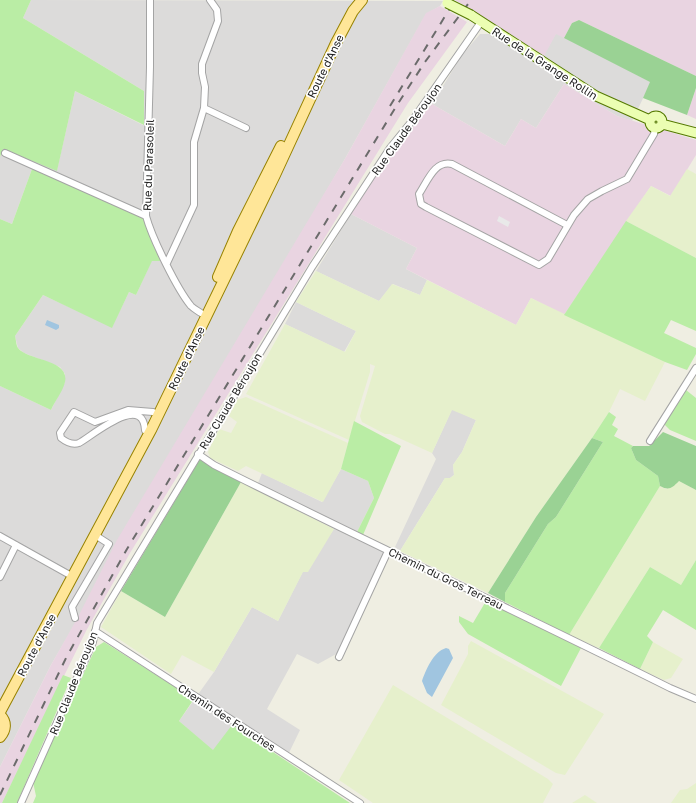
<svg xmlns="http://www.w3.org/2000/svg" width="696" height="803" viewBox="0 0 696 803" font-family="'Golos Text',sans-serif">
	<style>
		.residential { fill: #dcdbda }
		.industrial { fill: #e9d4e1 }
		.farmland { fill: #e6f0cc }
		.grass { fill: #baeda5 }
		.forest { fill: #9ad294 }
		.parking { fill: #e9e9e9 }
		.water { fill: #a0c5e0 }
		.lines { fill: none; stroke-linecap: round; stroke-linejoin: round }
		.street-casing { stroke: #a4a4a4; stroke-width: 8 }
		.secondary-casing { stroke: #547900; stroke-width: 11 }
		.primary-casing { stroke: #978200; stroke-width: 12 }
		.street { stroke: #fff; stroke-width: 6 }
		.secondary { stroke: #ebfeb2; stroke-width: 9 }
		.primary { stroke: #ffe698; stroke-width: 10 }
		.rail { stroke: #6b6b6b; stroke-width: 2; stroke-dasharray: 8 8; stroke-linecap: butt }
		.secondary-bridge-casing { stroke: #547900; stroke-width: 11; stroke-linecap: butt }
		.secondary-bridge { stroke: #ebfeb2; stroke-width: 9 }
		.labels { text-anchor: middle; dominant-baseline: central; stroke-width: 3.5; stroke-linejoin: round; paint-order: stroke }
		.street-label { font-size: 11px; fill: #1d1d1d; stroke: #fff }
	</style>
	<rect width="100%" height="100%" fill="#efeee2"/>
	<!-- residential -->
	<path class="residential" d="M31,0L443,1L440,6L426,14L346,157L51,665L0,767V386L51,410L65,382V374L60,367L24,353L18,348L15,336L43,295L112,327L129,292L136,295L152,260L160,261L142,216L32,169L12,224L0,219V157L3,149L57,170L75,91L143,125L144,91L23,18Z
		M556,33L651,82L632,121L617,116L564,84L536,128L521,119L505,146L432,104L462,55L480,34H492L539,64Z
		M351,214L417,248L406,269L427,280L420,295L393,284L379,301L316,271Z
		M296,302L356,331L344,352L285,324Z
		M452,409L476,420L462,452L453,465L454,475L450,478H445L400,551L395,547L436,459L432,453Z
		M341,469L368,481L374,498L357,532L388,546L338,653L318,664L297,654L267,709L300,730L286,759L233,725L213,751L179,721L214,672L252,607L278,621L303,571L334,529L256,488L262,473L322,502Z"/>
	<!-- industrial -->
	<path class="industrial" d="M455,0H696V76L579,20L572,23L564,38L556,34L544,56Z
		M440,6L467,22L408,103L130,553L86,631L2,803H0V767L51,665L78,617L117,540L346,157L426,13Z
		M564,84L617,116L696,140V155L671,196L651,186L564,315L531,298L516,325L406,269L417,248L351,214L392,152L432,104L505,146L521,119L536,128Z
		M696,88V119L687,115Z"/>
	<!-- farmland -->
	<path class="farmland" d="M687,169L696,174V258L626,221L651,186L670,196Z
		M316,271L379,301L392,284L420,295L427,280L516,325L531,298L665,362L645,401L620,389L609,412L592,438L536,517L488,593L400,551L445,478H450L454,475L453,465L462,452L476,420L452,410L432,453L390,434H385L362,422L360,416L375,366L370,364V372L349,440L246,394L285,324L345,352L356,331L296,302Z
		M246,397L348,443L341,469L323,502L246,466L238,471L210,458L208,452L219,429L231,433L237,422L229,416L237,400Z
		M679,481L696,490V560L681,585L650,567L599,648L569,635L660,486L666,489Z
		M241,482L334,529L308,572H303L278,621L252,607L214,672L182,655L171,674L101,627L121,591L165,617Z
		M471,641L604,714L565,775L556,773L441,705L468,654V646Z
		M653,642L683,659L671,678L664,680L640,669Z
		M393,685L548,779L553,784L543,803H373L339,780Z
		M696,783V803H671L680,790L687,789Z
		M585,795L597,803H572Z"/>
	<!-- grass -->
	<path class="grass" d="M0,0H31L23,18L144,91V125L75,91L57,171L3,149L0,157Z
		M32,169L142,216L161,261H152L136,295L129,292L112,328L43,295L15,336C16,339 16,345 18,348C28,361 70,359 65,382C63,391 55,401 51,410L0,386V219L12,224Z
		M626,221L696,258V331L671,320L664,333L696,348V354L687,370L665,362L564,315Z
		M686,390L696,398V441L670,430L664,424Z
		M609,412L616,417L612,425L618,429L614,436L633,446L631,448L636,460L658,476L660,486L569,635L505,602V593L548,524L556,517L603,442L592,438Z
		M354,421L401,446L363,535L357,532L374,498L368,481L341,469Z
		M696,560V630L663,610L647,636L653,642L640,669L599,648L650,567L681,585Z
		M486,601L581,648L561,686L468,634L459,622V616L473,623Z
		M104,642L194,699L179,721L213,750L232,725L350,803H33L36,796L33,782L96,647Z
		M63,675L71,678L17,803H2Z"/>
	<!-- forest -->
	<path class="forest" d="M579,20L696,76V88L687,115L643,98L650,82L564,38L572,23Z
		M663,432L696,446V490L679,481C672,488 669,491 660,486L658,476L636,460L631,448L633,446H649Z
		M592,438L603,442L556,517L548,524L505,593V602L488,593L536,517Z
		M200,459L241,482L165,617L121,591Z"/>
	<!-- parking -->
	<path class="parking" d="M499,216L510,222L508,227L497,221Z"/>
	<!-- water -->
	<path class="water" d="M47,320L59,325V328L56,330L45,325Z
		M446,648L449,649L453,658L432,697L427,693L422,681C426,670 433,652 446,648Z"/>
	<g class="lines">
		<!-- street casing -->
		<g class="street-casing">
			<path id="street" d="M150,0V67L146,216C152,238 177,289 191,306C194,309 198,311 201,313
				M204,108L246,128
				M5,153L146,216
				M567,225L452,164C435,160 428,180 419,194L421,204L426,207L539,265L548,259L574,215L588,199L602,191L627,179L654,134L655,128
				M167,263L194,205V142L204,108L205,87L202,73V64L218,21L217,10L210,0
				M145,430C143,392 92,436 79,443C73,445 66,442 61,438L60,433L74,412L95,422L128,410L153,412
				M650,441L696,368
				M198,454L214,465C365,541 518,612 670,688L696,699
				M0,536L68,574
				M0,577L16,545
				M75,618L72,607L109,544L95,535
				M95,631L360,803
				M339,657L388,551
				M21,803L93,642L97,623L312,267L390,148L412,121L481,22"/>
		</g>
		<!-- secondary casing -->
		<g class="secondary-casing">
			<path id="secondary" d="M471,15L596,96L650,120
				M650 122a6 6 0 1 1 12 0a6 6 0 1 1-12 0Z
				M662,124L696,133"/>
		</g>
		<!-- primary casing -->
		<g class="primary-casing">
			<path id="primary" d="M218,277L238,231L281,146
				M0,712L151,430L275,175L336,43L353,11L362,0
				M0,715C7,722 6,730 0,737"/>
		</g>
		<!-- street -->
		<use href="#street" class="street"/>
		<!-- secondary -->
		<use href="#secondary" class="secondary"/>
		<!-- primary -->
		<use href="#primary" class="primary"/>
		<!-- rail -->
		<path class="rail" d="M390,106L455,0
			M0,795L66,658L127,549L397,105L425,62L471,0"/>
		<!-- secondary-bridge casing -->
		<g class="secondary-bridge-casing">
			<path id="secondary-bridge" d="M447,3L471,15"/>
		</g>
		<!-- secondary-bridge -->
		<use href="#secondary-bridge" class="secondary-bridge"/>
	</g>
	<g class="labels">
		<!-- street labels -->
		<g class="street-label">
			<text transform="translate(545 63) rotate(33)">Rue de la Grange Rollin</text>
			<text transform="translate(325 66) rotate(-64)">Route d'Anse</text>
			<text transform="translate(406 129) rotate(-54)">Rue Claude Béroujon</text>
			<text transform="translate(148 165) rotate(-88)">Rue du Parasoleil</text>
			<text transform="translate(186 358) rotate(-64)">Route d'Anse</text>
			<text transform="translate(230 401) rotate(-59)">Rue Claude Béroujon</text>
			<text transform="translate(446 578) rotate(26)">Chemin du Gros Terreau</text>
			<text transform="translate(36 645) rotate(-62)">Route d'Anse</text>
			<text transform="translate(73 683) rotate(-68)">Rue Claude Béroujon</text>
			<text transform="translate(227 717) rotate(33)">Chemin des Fourches</text>
		</g>
	</g>
</svg>
